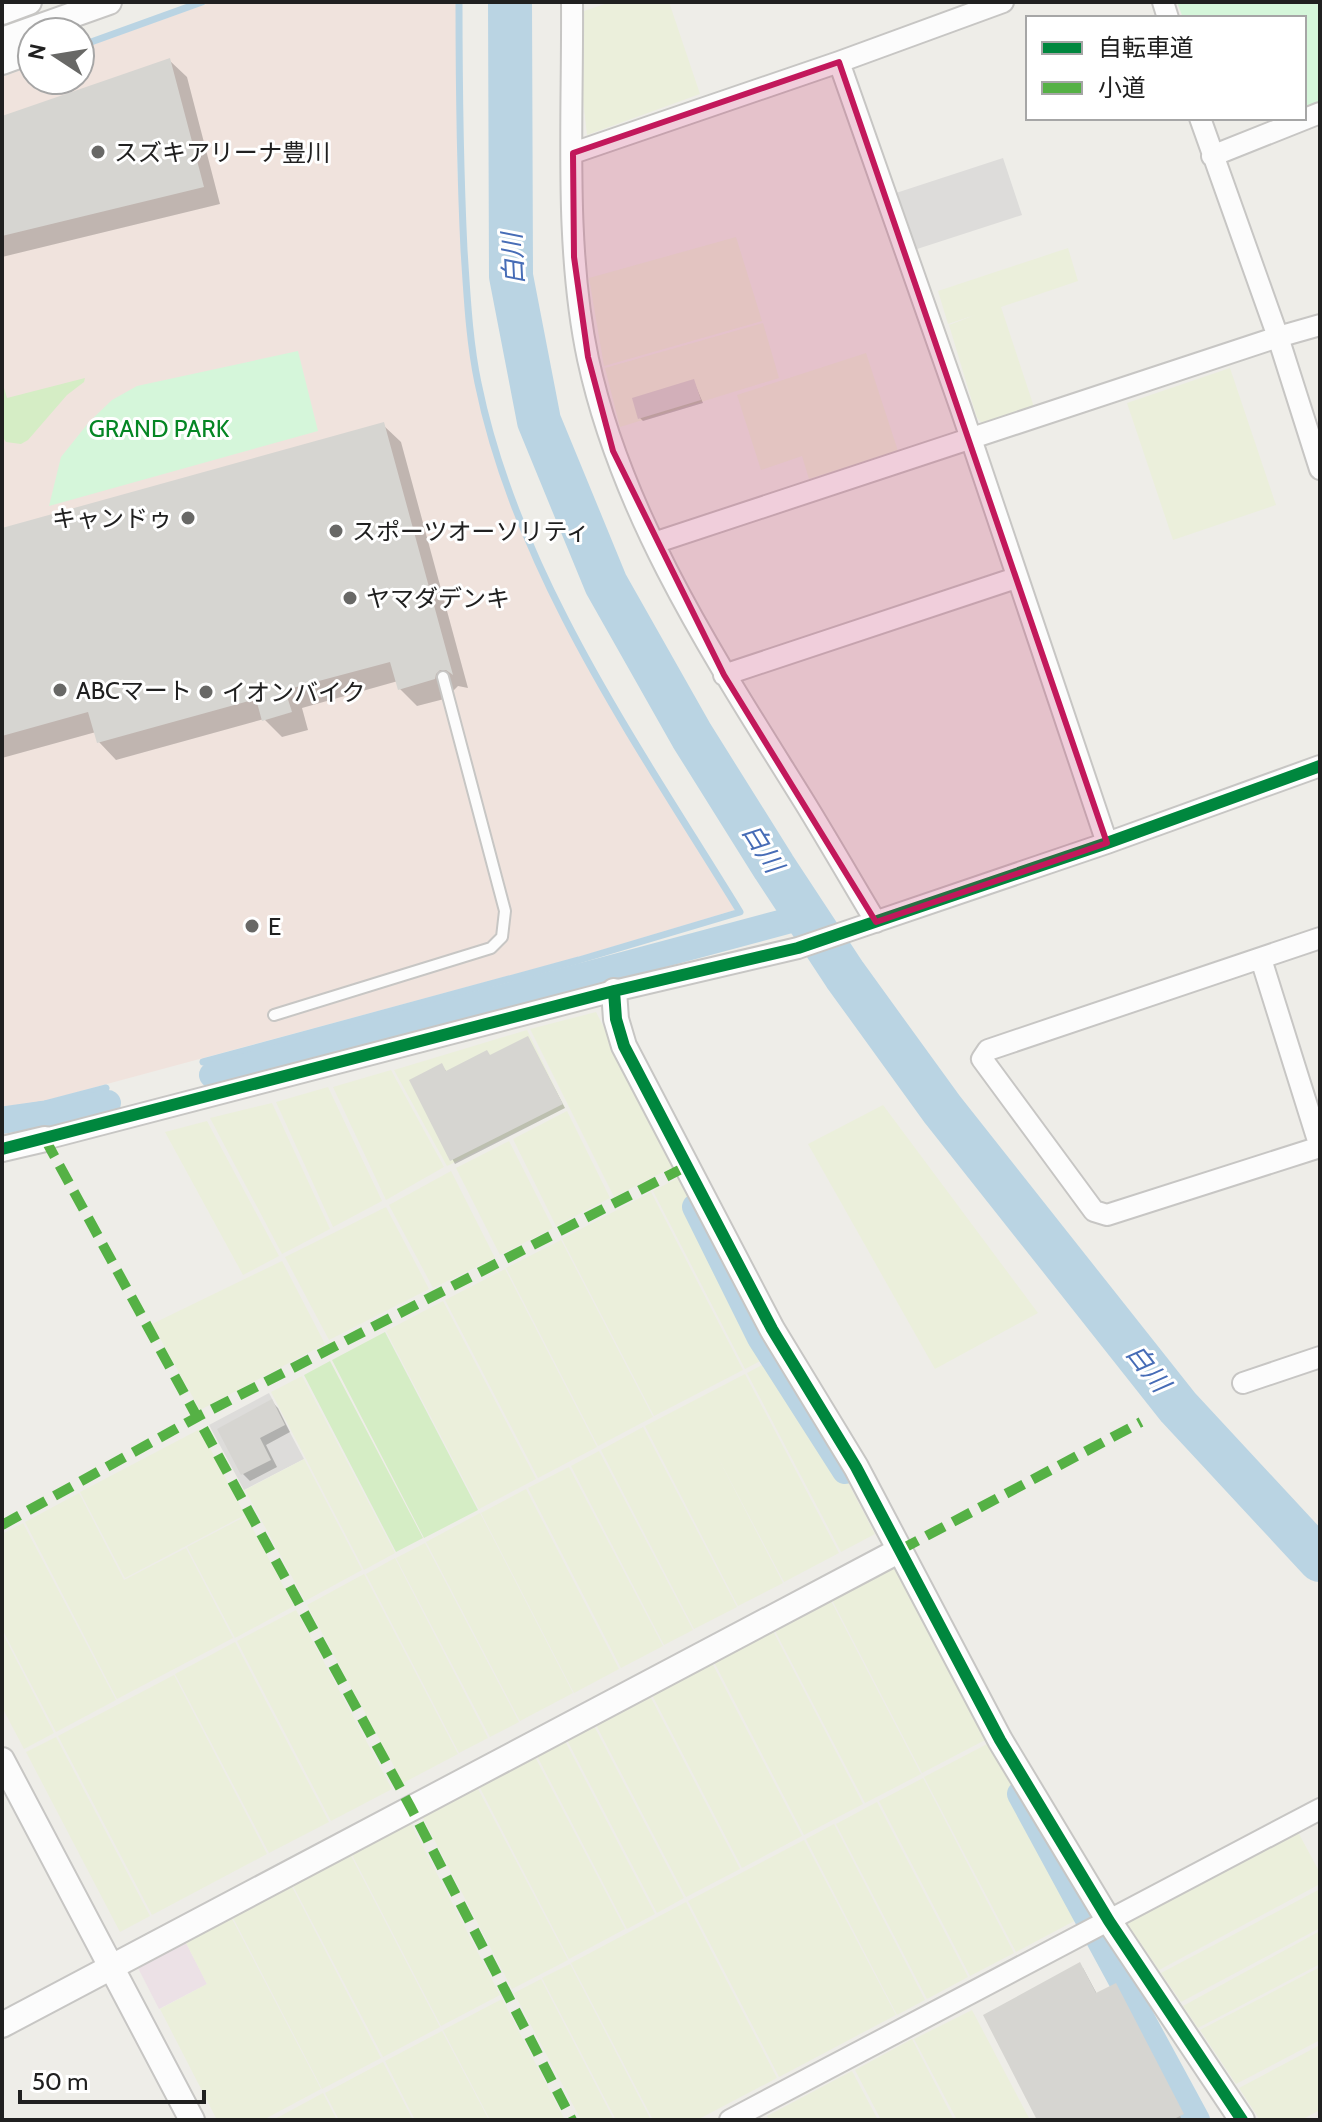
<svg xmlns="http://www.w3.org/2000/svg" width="1322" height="2122" viewBox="0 0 1322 2122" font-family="Cabin,'Noto Sans JP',sans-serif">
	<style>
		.residential { fill: #dddcda }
		.commercial { fill: #f0e3dd }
		.industrial { fill: #ece1e6 }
		.farmland { fill: #ebefdb }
		.grass { fill: #d5edc5 }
		.park { fill: #d5f6da }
		.shadow { fill: #0003 }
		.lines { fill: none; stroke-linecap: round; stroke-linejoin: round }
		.stream { stroke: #bad4e3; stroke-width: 7 }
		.canal { stroke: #bad4e3; stroke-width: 26 }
		.river { stroke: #bad4e3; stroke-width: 44 }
		.building { fill: #d6d5d1 }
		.service-casing { stroke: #c7c6c4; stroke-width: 14 }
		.minor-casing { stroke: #c7c6c4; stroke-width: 24 }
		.tertiary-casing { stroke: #c7c6c4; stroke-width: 28 }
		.service { stroke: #fcfcfc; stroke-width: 10 }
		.minor { stroke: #fcfcfc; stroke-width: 20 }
		.tertiary { stroke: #fcfcfc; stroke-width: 24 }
		.quiet { stroke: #55b145; stroke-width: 10; stroke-dasharray: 20 10; stroke-linecap: butt }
		.cycleway-casing { stroke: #fff; stroke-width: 17 }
		.cycleway { stroke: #00873e; stroke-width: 12 }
		.marked { fill: #c2185b; fill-opacity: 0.2; stroke: #c2185b; stroke-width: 6; stroke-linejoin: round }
		.poi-dot { fill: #686866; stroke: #fff; stroke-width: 3 }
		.labels { text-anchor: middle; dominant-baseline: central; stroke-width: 6; stroke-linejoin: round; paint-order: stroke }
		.poi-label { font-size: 24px; fill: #202020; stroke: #fff; text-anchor: start }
		.park-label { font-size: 24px; fill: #058624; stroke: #fff }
		.water-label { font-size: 26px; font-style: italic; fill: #466cb6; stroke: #fff }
	</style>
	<rect width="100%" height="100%" fill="#eeede8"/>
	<!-- residential -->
	<path class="residential" d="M1003,158L1022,215L914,250L896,193Z
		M269,1393L304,1459L244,1490L209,1425Z"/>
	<!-- commercial -->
	<path class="commercial" d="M212,2H456L457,165L464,287L475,383L496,461L530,553L606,699L735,910L578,957L44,1101L2,1107V77L32,66V80H80V49Z"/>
	<!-- industrial -->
	<path class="industrial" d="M184,1939L207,1984L159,2009L136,1964Z"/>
	<!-- farmland -->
	<path class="farmland" d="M611,2H669L700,94L587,135L583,100L584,11Z
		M736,237L762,321L604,366L589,278Z
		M1068,248L1078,281L1001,307L1034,407L984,425L977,418L949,325L975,315L948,324L938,291Z
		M763,323L779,378L620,427L605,368Z
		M866,353L898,451L809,479L802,456L761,470L737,395Z
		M1230,368L1276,505L1173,540L1127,403Z
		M596,1012L675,1166L614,1197L530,1029Z
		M527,1030L565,1108L447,1166L394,1070Z
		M391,1070L444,1167L386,1200L333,1087Z
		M328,1087L382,1201L333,1227L276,1102Z
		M272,1103L330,1229L282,1254L210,1118Z
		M883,1105L1038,1313L935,1369L808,1144Z
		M567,1111L610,1198L556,1226L513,1139Z
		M207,1121L279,1256L243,1275L165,1132Z
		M509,1141L553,1228L500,1255L456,1168Z
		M451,1171L495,1258L433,1288L389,1205Z
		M687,1173L779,1351L745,1369L653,1191Z
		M651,1192L743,1370L654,1416L562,1239Z
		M386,1207L429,1289L329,1340L285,1257Z
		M561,1240L653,1417L598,1446L506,1268Z
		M282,1261L325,1344L200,1410L152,1324Z
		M505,1269L597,1447L538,1478L445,1300Z
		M443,1301L536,1479L479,1509L386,1331Z
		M781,1355L875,1534L841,1552L747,1373Z
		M745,1374L839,1553L784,1582L715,1452L783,1583L738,1606L645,1426Z
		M302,1376L395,1553L364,1570L271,1392Z
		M643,1427L737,1607L694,1629L601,1450Z
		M200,1429L245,1515L125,1578L80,1492Z
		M599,1451L693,1630L664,1645L571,1466Z
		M304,1459L362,1570L305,1601L245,1490Z
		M569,1467L663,1646L621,1668L528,1488Z
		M526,1489L619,1669L574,1693L481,1513Z
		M79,1493L124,1580L186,1548L233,1638L117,1699L25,1522Z
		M480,1513L573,1693L520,1721L426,1542Z
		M246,1516L294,1606L235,1638L187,1547Z
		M23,1523L116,1700L56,1732L2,1629V1534Z
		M425,1543L519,1722L490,1737L396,1558Z
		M395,1558L488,1738L459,1753L366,1574Z
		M896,1564L987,1739L922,1773L831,1598Z
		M364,1574L458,1754L403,1783L307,1605Z
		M830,1599L921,1774L865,1803L774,1629Z
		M296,1610L392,1789L331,1821L237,1641Z
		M772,1629L863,1804L804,1835L713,1660Z
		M2,1632L54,1733L24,1749L2,1707Z
		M235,1642L329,1822L269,1853L175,1674Z
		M711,1661L802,1836L742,1868L651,1693Z
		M174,1675L267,1854L152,1915L58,1736Z
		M649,1694L740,1869L686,1897L595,1723Z
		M593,1724L684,1898L657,1913L566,1738Z
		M56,1737L150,1916L120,1932L26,1752Z
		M564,1739L655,1914L627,1929L536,1754Z
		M989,1743L1080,1918L1016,1952L924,1777Z
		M534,1755L625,1929L569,1959L478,1784Z
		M923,1778L1014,1953L970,1976L879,1801Z
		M476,1785L568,1960L512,1989L421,1814Z
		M877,1802L968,1977L927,1999L836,1824Z
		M409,1820L500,1995L441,2026L350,1851Z
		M834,1824L925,2000L897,2015L806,1839Z
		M1298,1832L1320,1873V1884L1159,1970L1127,1923Z
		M804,1840L896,2015L779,2077L688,1901Z
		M349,1852L440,2027L383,2057L291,1882Z
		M290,1883L381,2058L322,2089L231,1914Z
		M1320,1889V1928L1181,2002L1161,1973Z
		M686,1902L777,2078L697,2120H653L571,1963Z
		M230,1915L321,2089L263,2120H217L160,2009L207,1984L184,1939Z
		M1320,1931V1964L1198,2028L1183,2006Z
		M570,1964L651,2120H616L542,1978Z
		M1320,1967V2040L1236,2084L1200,2030Z
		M541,1979L614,2120H581L514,1993Z
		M502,1999L565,2120H490L443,2030Z
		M972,2010L1030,2120H957L914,2039Z
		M442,2031L489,2120H415L385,2061Z
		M912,2039L954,2120H881L855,2070Z
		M1320,2045V2110L1301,2120H1260L1239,2088Z
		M383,2062L413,2120H339L325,2093Z
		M852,2071L878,2120H769L767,2116Z
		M323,2093L337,2120H273Z"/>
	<!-- grass -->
	<path class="grass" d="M85,378L84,382L67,395L28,440L21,444L6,442L2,436V381L7,398Z
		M385,1332L478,1510L424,1538L332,1360Z
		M330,1361L423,1538L396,1552L304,1375Z"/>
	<!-- park -->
	<path class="park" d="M1177,2H1320V102L1304,108V18H1183Z
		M298,351L318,431L49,506L61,457L89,422L112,400L137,386Z"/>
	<!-- shadow -->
	<path class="shadow" d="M169,60L187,77L220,204L2,257V119Z
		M694,382L703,403L643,421L640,418Z
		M383,425L401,442L468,688L458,686L452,692V697L417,706L400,689L398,681L302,708L308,730L282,737L264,719L116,760L99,742L96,732L2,758V530Z
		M528,1038L565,1108L455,1164L411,1080L441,1065L447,1072L491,1057Z
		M271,1401L278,1408L290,1432L266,1445L277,1467L250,1481L243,1474Z
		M1083,1968L1097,1994L1119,1989L1186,2118L1181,2120H1039Z"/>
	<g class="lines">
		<!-- stream -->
		<path class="stream" d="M80,46L202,2
			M203,1062L579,960L740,912C639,747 517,575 478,383C469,340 467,294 464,250C460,167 459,85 459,2
			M2,1110L45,1104L106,1088"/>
		<!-- canal -->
		<path class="canal" d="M212,1075L806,916
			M2,1121L108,1103
			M695,1207L760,1338L845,1471
			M1020,1794L1197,2120"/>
		<!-- river -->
		<path class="river" d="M510,2L511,276L539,421L606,584L692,736L774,867L845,975L942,1109L1178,1407L1320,1560"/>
	</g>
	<!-- building -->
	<path class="building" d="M170,58L204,187L2,236V116Z
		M694,379L701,400L638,419L632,398Z
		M384,422L453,675L446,670H440L436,674L435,679L398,690L390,662L285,690L292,712L262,721L256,699L97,743L88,712L2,736V528Z
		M528,1036L563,1104L450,1161L409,1080L442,1063L446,1071L487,1050L490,1055Z
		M272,1399L285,1425L260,1438L271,1460L241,1475L217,1429Z
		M1080,1962L1096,1993L1116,1983L1184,2114L1172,2120H1037L983,2015Z"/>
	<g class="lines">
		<!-- service casing -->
		<g class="service-casing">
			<path id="service" d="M274,1015L491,948L502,937L505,911L443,677"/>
		</g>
		<!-- minor casing -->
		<g class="minor-casing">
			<path id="minor" d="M572,2C573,118 564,246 588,359C623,521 718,663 805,803C829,842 852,882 876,922
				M1163,2L1168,18
				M839,62L961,409L1107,843
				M1200,118L1278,337L1320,469
				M573,153L839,62L1003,2
				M1212,156L1320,113
				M654,543L1278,337L1320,325
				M724,675L1016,578
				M1261,959L1320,1147
				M45,1139L614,991L798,948L1107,843L1320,766
				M1320,1147L1107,1215L1094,1211L982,1059L988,1050L1320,938
				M1243,1383L1320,1357
				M730,2120L1320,1809"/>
		</g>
		<!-- tertiary casing -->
		<g class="tertiary-casing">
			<path id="tertiary" d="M2,12L29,2
				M2,40L109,2
				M2,62L32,51
				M614,991L616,1019L624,1046L772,1329L856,1467L1000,1740L1109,1921L1242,2120
				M2,1149L45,1139
				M2,1760L192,2120
				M2,2025L900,1550"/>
		</g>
		<!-- service -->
		<use href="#service" class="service"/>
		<!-- minor -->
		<use href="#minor" class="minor"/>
		<!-- tertiary -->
		<use href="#tertiary" class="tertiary"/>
		<!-- quiet -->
		<path class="quiet" d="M45,1139L411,1808L572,2120
			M2,1525L199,1416L687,1166
			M900,1550L1141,1422"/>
		<!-- cycleway casing -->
		<g class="cycleway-casing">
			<path id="cycleway" d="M614,991L616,1019L624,1046L772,1329L856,1467L1000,1740L1109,1921L1242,2120
				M2,1149L614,991L798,948L1107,843L1320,766"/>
		</g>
		<!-- cycleway -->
		<use href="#cycleway" class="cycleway"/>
	</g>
	<!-- marked area -->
	<path class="marked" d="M839,62L1107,843L876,922L724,675L613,451L588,357L574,257L573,153Z"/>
	<!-- markers -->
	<g class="poi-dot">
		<circle cx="98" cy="152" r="8"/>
		<circle cx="188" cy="518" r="8"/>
		<circle cx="336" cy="531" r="8"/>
		<circle cx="350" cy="598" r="8"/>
		<circle cx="60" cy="690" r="8"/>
		<circle cx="206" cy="692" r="8"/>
		<circle cx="252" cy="926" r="8"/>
	</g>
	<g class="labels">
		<!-- poi labels -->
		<g class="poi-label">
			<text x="114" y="152">スズキアリーナ豊川</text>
			<text x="172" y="518" text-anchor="end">キャンドゥ</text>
			<text x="352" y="531">スポーツオーソリティ</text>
			<text x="366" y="598">ヤマダデンキ</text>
			<text x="76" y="690">ABCマート</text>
			<text x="222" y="692">イオンバイク</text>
			<text x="268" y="926">E</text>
		</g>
		<!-- park labels -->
		<g class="park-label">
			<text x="159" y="428">GRAND PARK</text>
		</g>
		<!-- water labels -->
		<g class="water-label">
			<text transform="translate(513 259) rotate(-93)">白川</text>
			<text transform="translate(763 848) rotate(58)">白川</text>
			<text transform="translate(1148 1368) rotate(52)">白川</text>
		</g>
	</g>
	<!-- border -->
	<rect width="1322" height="2122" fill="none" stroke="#202020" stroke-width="8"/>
	<!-- legend -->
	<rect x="1026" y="16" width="280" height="104" fill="#ffffff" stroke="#a6a6a6" stroke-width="2"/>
	<rect x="1042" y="42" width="40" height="12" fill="#00873e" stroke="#a6a6a6" stroke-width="2"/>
	<text x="1098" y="56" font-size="24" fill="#202020">自転車道</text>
	<rect x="1042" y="82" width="40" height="12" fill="#55b145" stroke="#a6a6a6" stroke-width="2"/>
	<text x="1098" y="96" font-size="24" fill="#202020">小道</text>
	<!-- north arrow -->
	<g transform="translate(56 56) rotate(282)"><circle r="38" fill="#ffffff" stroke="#a6a6a6" stroke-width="2"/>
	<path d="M0-6L14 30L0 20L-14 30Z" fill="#686866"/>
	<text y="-12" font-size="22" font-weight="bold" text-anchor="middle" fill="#202020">N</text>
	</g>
	<!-- scale -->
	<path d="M20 2090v12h184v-12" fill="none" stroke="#202020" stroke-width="4"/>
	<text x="32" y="2090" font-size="24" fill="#202020" stroke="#ffffff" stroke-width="6" paint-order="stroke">50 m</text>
</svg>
